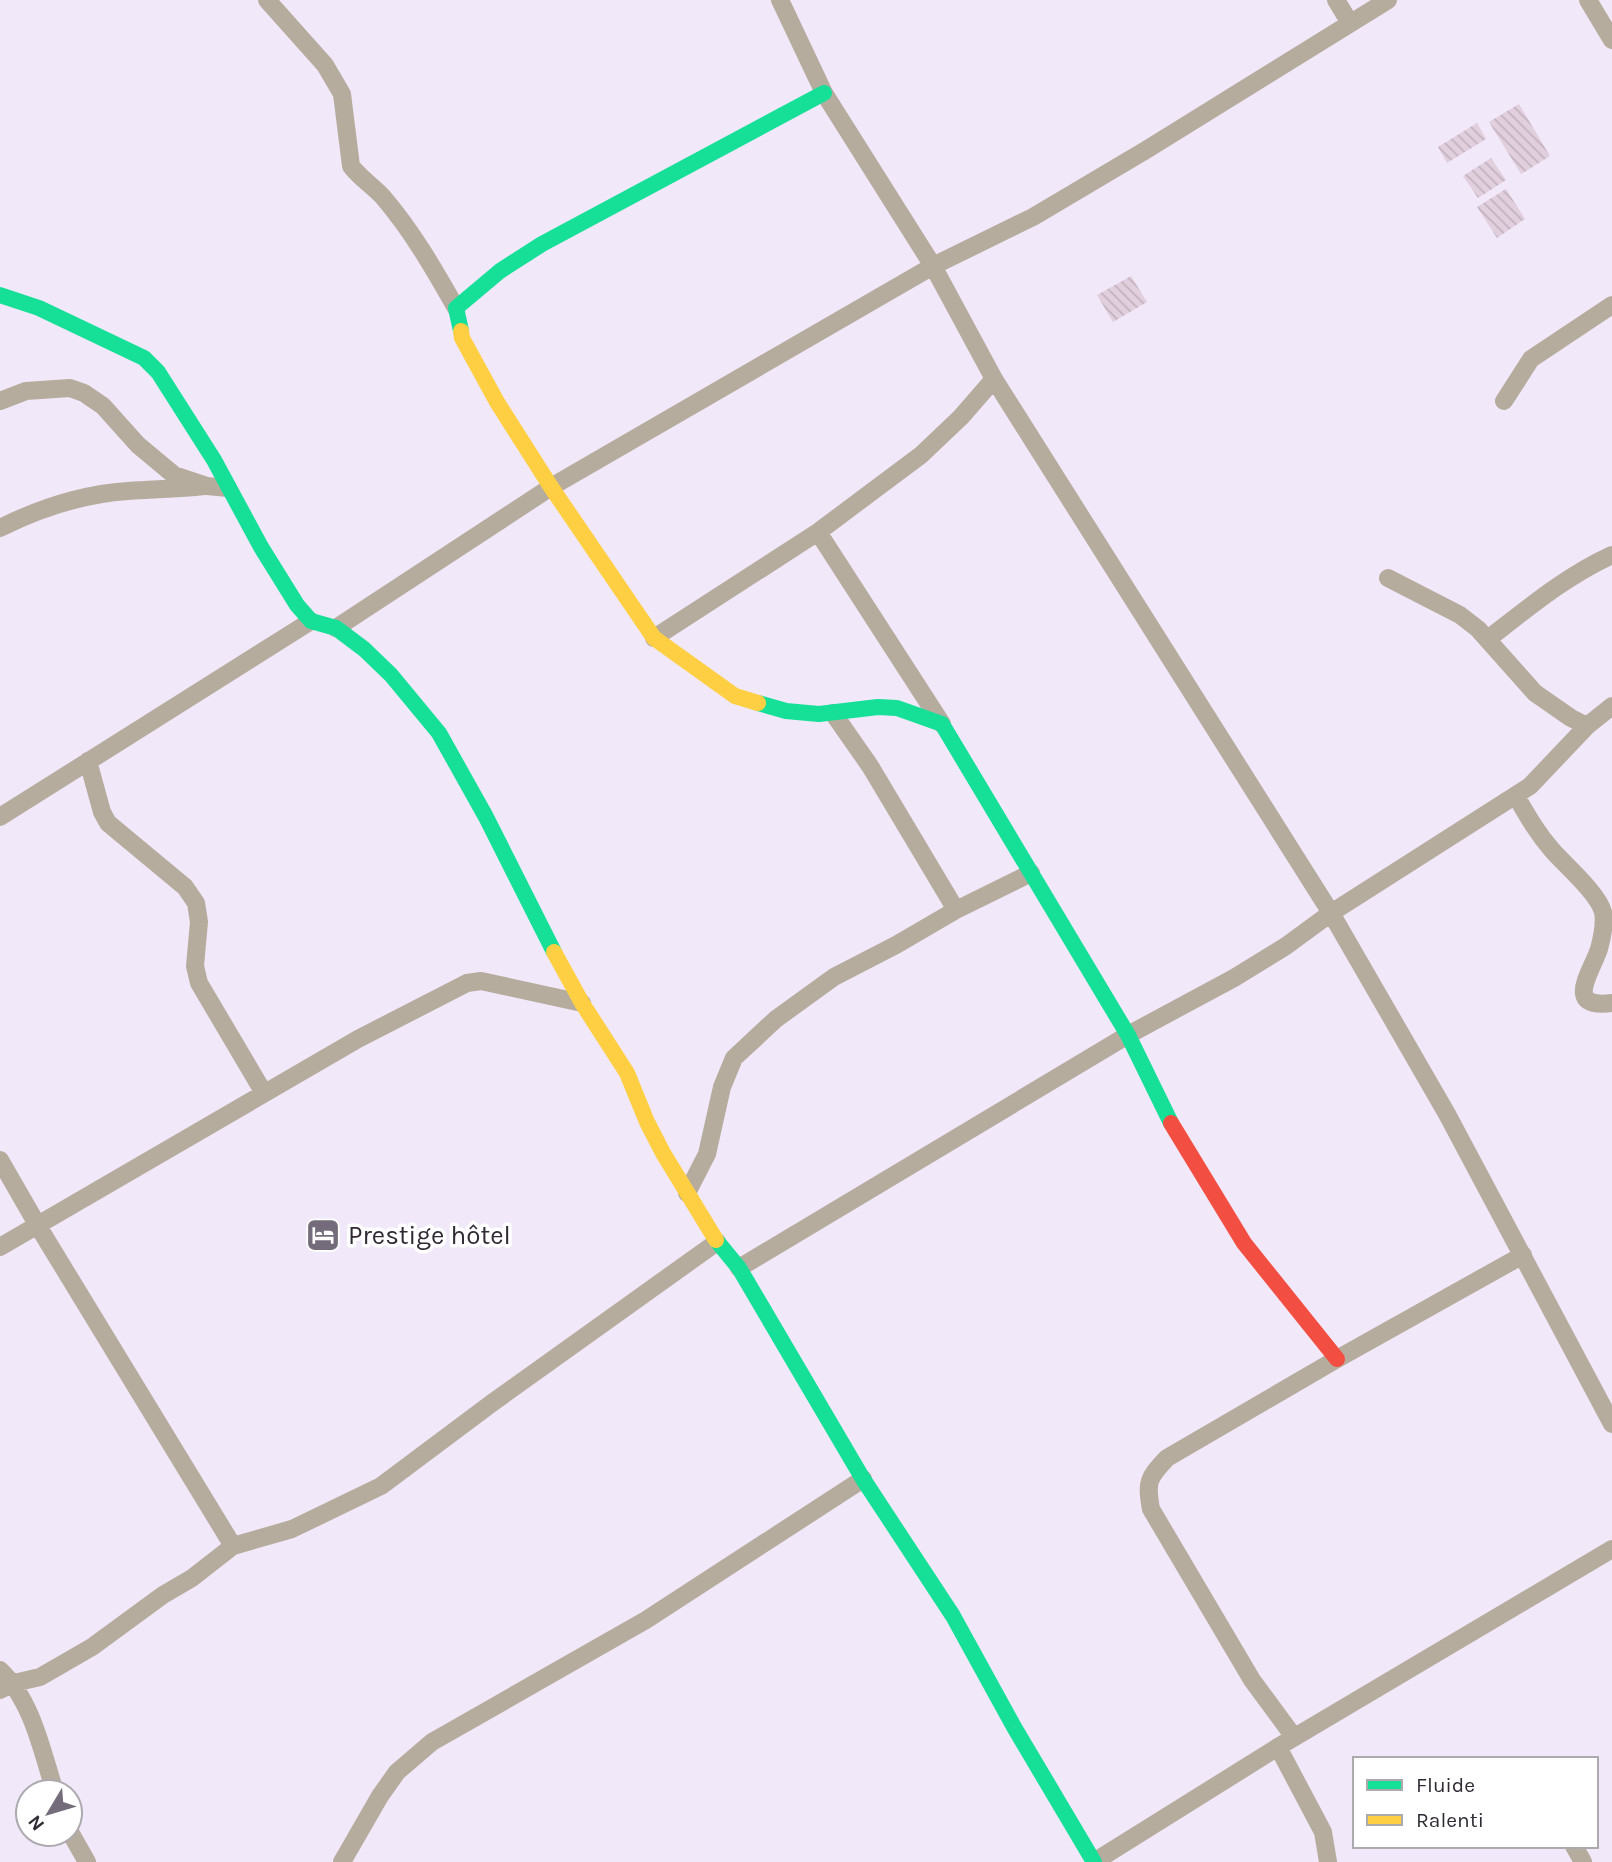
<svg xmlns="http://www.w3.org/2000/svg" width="1612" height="1862" viewBox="0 0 1612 1862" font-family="Karla,sans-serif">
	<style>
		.building { fill: url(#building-back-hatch) }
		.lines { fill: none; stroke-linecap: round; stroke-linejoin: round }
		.street { stroke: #b6ac9e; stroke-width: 18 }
		.fast { stroke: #16e098; stroke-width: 16 }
		.slow { stroke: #ffcf43; stroke-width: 16 }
		.jam { stroke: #f24e42; stroke-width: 16 }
		.labels { text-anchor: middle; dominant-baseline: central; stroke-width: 7; stroke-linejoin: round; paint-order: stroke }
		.poi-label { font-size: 26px; fill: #302a35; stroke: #fff; text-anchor: start }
	</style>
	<defs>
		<pattern id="building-back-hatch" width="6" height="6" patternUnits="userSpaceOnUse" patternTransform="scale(1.75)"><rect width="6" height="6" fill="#e2cfdd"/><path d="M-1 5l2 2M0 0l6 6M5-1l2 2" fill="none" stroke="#c2b2be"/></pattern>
	</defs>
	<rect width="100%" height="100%" fill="#f1e8f9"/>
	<!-- building -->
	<path class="building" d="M1519,104L1550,156L1521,174L1489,122Z
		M1477,123L1486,139L1447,163L1438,147Z
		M1491,158L1506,180L1478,198L1463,176Z
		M1506,189L1525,219L1497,238L1477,207Z
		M1131,276L1147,302L1113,322L1097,295Z"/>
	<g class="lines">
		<!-- street -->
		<path class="street" d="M267,0L325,65L342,94L351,166C360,178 373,186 383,197C412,231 434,269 456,308
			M780,0L824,93L933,266L994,379L1331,913L1447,1114L1612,1424
			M1336,0L1350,23
			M1588,0L1612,40
			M0,401L26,391L70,388L84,393L103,406L138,445L174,475L207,486L228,488
			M1504,401L1531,359L1612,305
			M0,528C40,508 83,494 128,491C154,489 178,489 204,486
			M818,532L942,724
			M1388,578L1460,615L1478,629L1535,693L1571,718L1587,726
			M336,628L551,487L933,266L1033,217L1146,150L1388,0
			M654,638L818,532L921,455L961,417L994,379
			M1488,639C1528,608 1566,576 1612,555
			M833,713L870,766L956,910
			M88,761L102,812L108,823L185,887L196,903L199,922L195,966L199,983L264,1093
			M1516,796C1527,815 1537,833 1552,850C1565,865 1598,893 1603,912C1605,923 1602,938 1599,949C1591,973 1563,1009 1612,1003
			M0,817L311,621
			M0,1160L38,1226L233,1546L292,1529L381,1486L492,1403L717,1242
			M687,1193L707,1154L722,1087L734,1058L776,1019L834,977L896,945L956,910L1031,873
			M0,1247L358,1039L467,983L481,981L582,1003
			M739,1268L1128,1035L1234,978L1286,946L1331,913L1530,786L1587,726L1612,706
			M0,1670C32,1700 42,1751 55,1792
			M0,1690L14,1683L40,1677L92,1647L163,1595L192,1578L233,1546
			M1294,1737L1252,1680L1151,1509C1146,1482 1148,1478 1167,1458L1337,1359L1523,1255
			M1278,1747L1323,1832L1328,1862
			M70,1832L87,1862
			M1574,1846L1583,1862
			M342,1862L380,1796L397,1772L432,1742L646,1620L863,1479
			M1094,1862L1278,1747L1612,1549"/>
		<!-- fast -->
		<path class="fast" d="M0,295L39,308L144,358L158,372L214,460L261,547L297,605L311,621L336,628L364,649L391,675L439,733L486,817L554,952
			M461,331L456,308L500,271L542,244L824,93
			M758,703L786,711L819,714L878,707L897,708L942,724L1128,1035L1171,1123
			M716,1240L739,1268L863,1479L953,1616L1014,1727L1094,1862"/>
		<!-- slow -->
		<path class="slow" d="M461,331L462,338L497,402L551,487L654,638L735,696L758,703
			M554,952L582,1003L627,1073L647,1122L663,1153L716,1240"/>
		<!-- jam -->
		<path class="jam" d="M1171,1123L1244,1243L1337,1359"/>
	</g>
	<!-- icons -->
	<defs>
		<g id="hotel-square" transform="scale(1.75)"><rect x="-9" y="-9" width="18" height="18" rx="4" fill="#746c7a" stroke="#fff"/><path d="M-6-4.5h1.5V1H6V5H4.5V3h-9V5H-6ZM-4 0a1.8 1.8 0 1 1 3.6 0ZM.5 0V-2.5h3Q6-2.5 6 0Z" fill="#fff"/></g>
	</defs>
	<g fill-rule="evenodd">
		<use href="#hotel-square" x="323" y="1235"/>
	</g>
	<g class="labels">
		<!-- poi labels -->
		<g class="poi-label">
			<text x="348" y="1235">Prestige hôtel</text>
		</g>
	</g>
	<!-- legend -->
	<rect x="1353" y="1757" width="245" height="91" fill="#ffffff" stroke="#acaaae" stroke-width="2"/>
	<rect x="1367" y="1780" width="35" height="10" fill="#16e098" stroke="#acaaae" stroke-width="2"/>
	<text x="1416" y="1792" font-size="21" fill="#302a35">Fluide</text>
	<rect x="1367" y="1815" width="35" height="10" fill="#ffcf43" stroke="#acaaae" stroke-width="2"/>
	<text x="1416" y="1827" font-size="21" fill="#302a35">Ralenti</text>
	<!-- north arrow -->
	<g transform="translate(49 1813) rotate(232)"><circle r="33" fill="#ffffff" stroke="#acaaae" stroke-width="2"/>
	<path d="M0-5L12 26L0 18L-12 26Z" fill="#746c7a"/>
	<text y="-10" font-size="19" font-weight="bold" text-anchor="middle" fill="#302a35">N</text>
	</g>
</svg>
